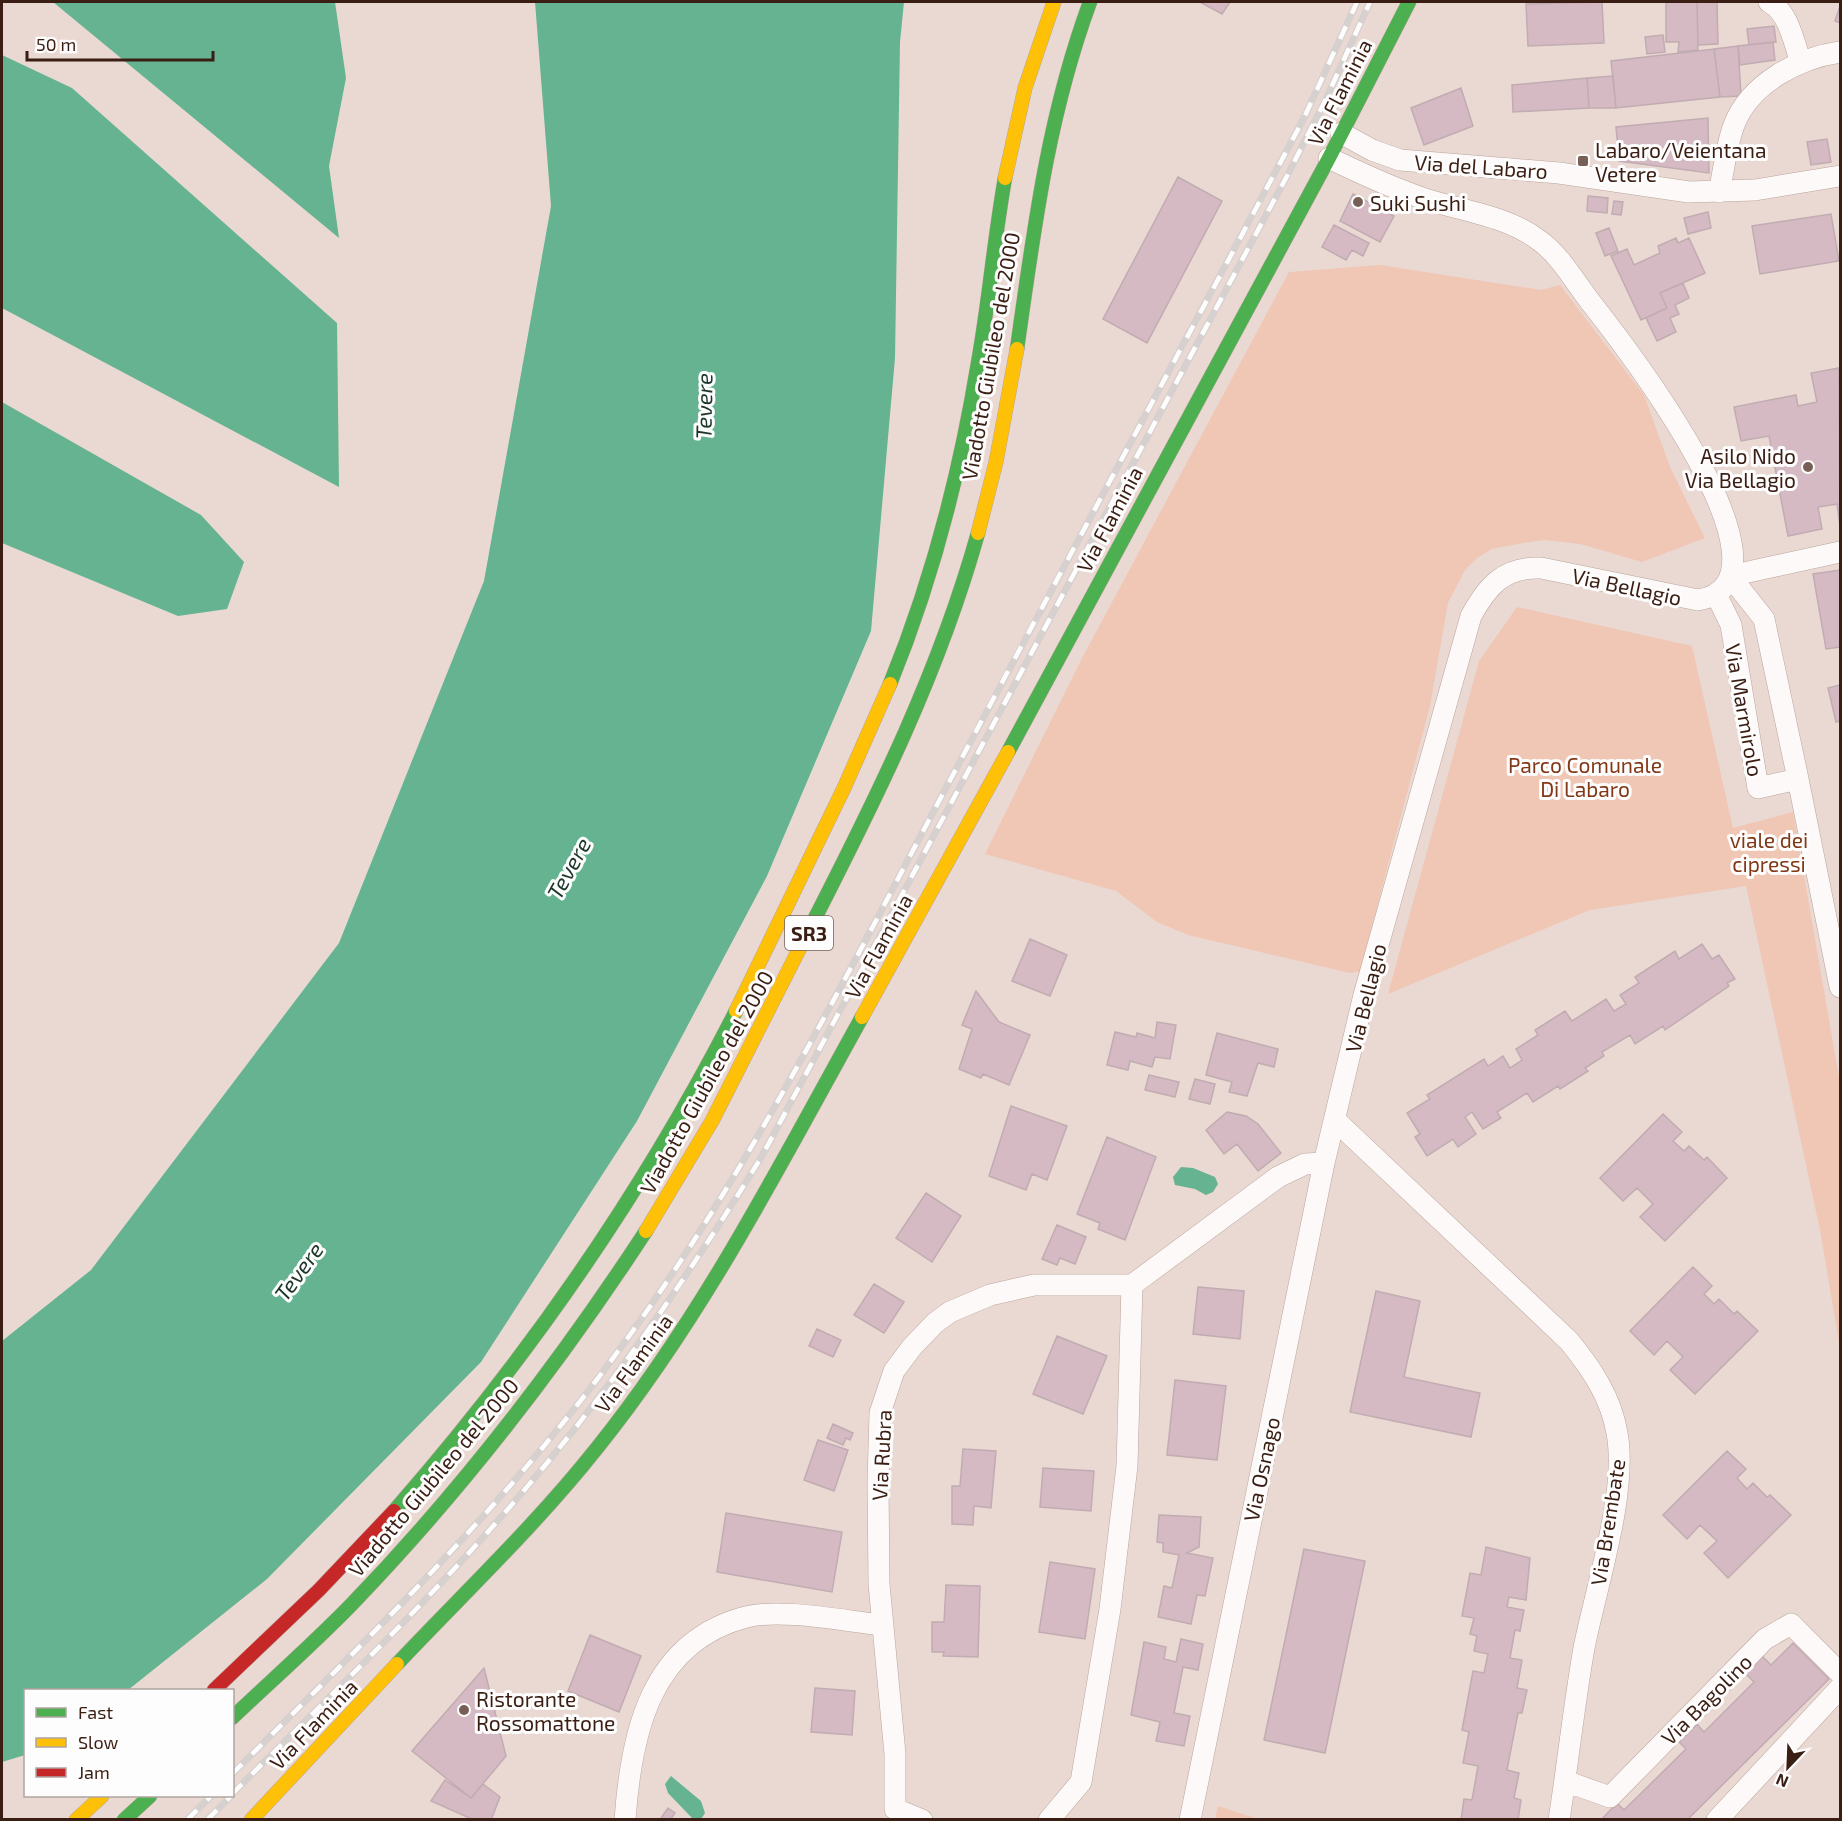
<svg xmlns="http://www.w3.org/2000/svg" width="1842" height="1821" viewBox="0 0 1842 1821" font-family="'Exo 2',sans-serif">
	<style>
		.green { fill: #f0c6b5 }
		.water { fill: #65b391 }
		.building { fill: #d5b9c3; stroke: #c1acb1; stroke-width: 1.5 }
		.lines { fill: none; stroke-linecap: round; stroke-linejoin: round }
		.street-casing { stroke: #baa59c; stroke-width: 22 }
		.fast-casing { stroke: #baa59c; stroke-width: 15 }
		.slow-casing { stroke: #baa59c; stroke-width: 15 }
		.jam-casing { stroke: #baa59c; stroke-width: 15 }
		.street { stroke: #fcf9f8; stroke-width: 21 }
		.fast { stroke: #4caf50; stroke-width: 14 }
		.slow { stroke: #ffc107; stroke-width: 14 }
		.jam { stroke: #c62828; stroke-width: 14 }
		.rail-casing { stroke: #d6d0cf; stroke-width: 7 }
		.rail { stroke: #fdfdfd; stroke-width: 4.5; stroke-dasharray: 14; stroke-linecap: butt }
		.poi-dot { fill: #785f56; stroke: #fdfdfd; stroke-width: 2 }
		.labels { text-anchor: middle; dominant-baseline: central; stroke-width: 6; stroke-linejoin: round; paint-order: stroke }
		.shield { fill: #fdfdfd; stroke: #756159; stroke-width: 1.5 }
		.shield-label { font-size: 20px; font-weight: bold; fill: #3b1e13 }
		.street-label { font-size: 21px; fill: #3b1e13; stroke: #fdfdfd }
		.poi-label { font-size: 21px; fill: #3b1e13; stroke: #fdfdfd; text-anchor: start }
		.park-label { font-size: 21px; fill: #823816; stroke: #fdfdfd }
		.water-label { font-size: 22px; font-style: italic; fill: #1d362a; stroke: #fdfdfd }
	</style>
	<rect width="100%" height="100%" fill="#ead9d2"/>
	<!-- green -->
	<path class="green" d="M1380,265L1541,290L1560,285L1644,395L1670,467L1705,538L1642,562L1580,544L1545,540L1523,543L1492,549L1477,558L1465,570L1448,603L1430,706L1360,971L1350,973L1188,935L1157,922L1116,891L985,854L1081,660L1289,272Z
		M1517,607L1692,646L1733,828L1793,812L1840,1083V1348L1820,1230L1746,886L1590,910L1388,994L1479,661Z
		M1218,1806L1258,1819H1215Z"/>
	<!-- water -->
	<path class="water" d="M53,2H335L346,78L329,166L339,238Z
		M535,2H904L900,42L895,358L871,631L767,876L637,1121L481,1362L267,1579L128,1690H26L25,1755L2,1762V1341L91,1270L339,943L484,581L551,206Z
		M2,55L72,88L337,323L339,487L2,308Z
		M2,402L201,515L244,562L227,609L178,616L2,543Z
		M1181,1167L1193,1168L1215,1177L1218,1184L1213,1192L1206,1195L1195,1189L1175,1185L1173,1177Z
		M671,1776L701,1801L705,1813L701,1819L692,1818L668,1793L665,1784Z"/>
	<!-- building -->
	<path class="building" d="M1200,2H1230L1222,14Z
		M1602,2L1604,43L1528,46L1526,4Z
		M1666,2H1697L1698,50L1678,52L1679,42H1666Z
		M1697,2H1717L1718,44L1698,45Z
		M1840,6V23L1835,21Z
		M1774,26L1776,42L1749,45L1747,29Z
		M1663,35L1665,52L1647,54L1645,37Z
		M1773,42L1775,60L1740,65L1738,46Z
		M1738,46L1741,96L1720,97L1714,49Z
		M1714,49L1720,97L1616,108L1611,61Z
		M1613,76L1616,108H1589L1587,78Z
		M1587,78L1589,108L1513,112L1512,85Z
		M1461,88L1473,126L1424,145L1411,108Z
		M1708,118L1709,173L1619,161L1616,127Z
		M1827,139L1831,162L1811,165L1807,142Z
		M1178,177L1222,201L1147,343L1103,319Z
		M1353,194L1394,216L1380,242L1340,221Z
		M1588,196L1608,198L1607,213L1587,211Z
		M1614,201L1623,202L1621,215L1612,214Z
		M1708,212L1711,228L1688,234L1684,218Z
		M1831,214L1839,261L1760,274L1752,226Z
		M1334,225L1369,243L1363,256L1352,250L1346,260L1322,247Z
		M1609,228L1618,251L1605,256L1596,233Z
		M1676,238L1678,243L1689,238L1705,273L1660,293L1667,308L1641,320L1611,256L1627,249L1634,265L1660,253L1658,246Z
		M1683,283L1689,298L1675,305L1679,314L1670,318L1676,332L1657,341L1646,318L1667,308L1660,293Z
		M1839,368L1840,526L1837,504L1818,507L1822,529L1788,536L1769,436L1741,441L1734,407L1796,395L1798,406L1817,402L1811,373Z
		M1840,570V647L1826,649L1813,574Z
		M1840,685V721L1836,722L1828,688Z
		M1030,939L1067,955L1050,996L1012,981Z
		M1702,944L1712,959L1719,955L1735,979L1727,983L1729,986L1665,1030L1663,1026L1635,1044L1630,1035L1602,1052L1604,1056L1585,1068L1588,1071L1560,1089L1558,1086L1533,1102L1527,1093L1497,1112L1501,1118L1483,1129L1472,1112L1465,1117L1476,1134L1458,1147L1453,1139L1427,1156L1415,1137L1420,1134L1407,1113L1430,1099L1427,1095L1484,1059L1488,1066L1503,1056L1510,1068L1522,1060L1516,1049L1538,1035L1535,1030L1565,1011L1572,1021L1606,999L1614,1011L1626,1004L1620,995L1639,983L1635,977L1675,951L1679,959Z
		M976,991L999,1022L1030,1035L1009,1085L983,1074L981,1078L959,1069L972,1029L962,1025Z
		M1157,1022L1176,1025L1170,1059L1155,1057L1152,1067L1130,1061L1128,1070L1107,1065L1115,1032L1136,1037L1137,1033L1155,1038Z
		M1217,1033L1278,1049L1274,1067L1258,1063L1247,1096L1229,1092L1232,1082L1206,1075Z
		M1149,1075L1179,1082L1175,1097L1145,1090Z
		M1195,1079L1215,1084L1210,1104L1189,1099Z
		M1011,1106L1067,1126L1047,1180L1032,1174L1026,1190L989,1176Z
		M1227,1112L1246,1116L1258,1124L1281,1153L1258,1171L1237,1144L1224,1154L1206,1130Z
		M1663,1114L1682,1132L1673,1141L1684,1151L1689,1146L1704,1160L1707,1157L1727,1178L1665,1241L1640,1217L1653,1204L1637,1188L1623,1201L1600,1178Z
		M1107,1137L1156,1157L1125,1240L1098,1229L1100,1223L1077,1214Z
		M926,1193L961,1216L932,1262L896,1238Z
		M1057,1225L1086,1237L1075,1264L1060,1258L1057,1265L1042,1259Z
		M1693,1267L1712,1286L1704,1294L1714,1304L1719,1299L1734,1314L1737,1311L1758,1331L1695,1394L1670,1370L1683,1357L1667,1341L1654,1355L1630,1331Z
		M874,1284L904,1302L884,1333L854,1315Z
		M1198,1287L1244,1291L1240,1339L1193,1334Z
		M1376,1291L1420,1301L1404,1377L1480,1393L1471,1437L1350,1412Z
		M817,1329L841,1340L833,1357L809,1346Z
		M1057,1336L1107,1356L1083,1414L1033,1394Z
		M1175,1380L1226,1386L1217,1460L1167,1455Z
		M833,1424L853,1433L850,1440L846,1438L843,1445L827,1438Z
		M818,1440L848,1450L834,1491L804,1480Z
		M963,1449L996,1451L991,1508L974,1506L973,1525L952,1524V1486H960Z
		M1727,1451L1746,1469L1737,1478L1747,1489L1753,1483L1767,1497L1770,1495L1791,1515L1728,1578L1704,1553L1717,1541L1700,1525L1687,1539L1663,1515Z
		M1043,1468L1094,1471L1091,1511L1040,1507Z
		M726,1513L842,1532L832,1592L717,1572Z
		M1159,1515L1201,1517L1199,1547L1187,1553L1213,1558L1205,1596L1197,1595L1191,1624L1158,1617L1164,1586L1172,1588L1179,1555L1163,1552V1543L1157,1542Z
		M1486,1547L1530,1558L1526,1600L1509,1597L1507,1607L1524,1610L1520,1631L1515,1630L1510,1658L1522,1660L1517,1688L1527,1690L1522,1713H1518L1507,1770L1519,1773L1514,1798L1521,1800L1518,1820H1461L1464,1799L1472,1800L1478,1766L1463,1763L1469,1732L1462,1730L1473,1671L1484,1673L1488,1654L1474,1651L1477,1636L1470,1634L1474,1618L1462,1616L1470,1573L1481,1575Z
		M1304,1549L1365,1561L1325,1753L1264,1740Z
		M1050,1562L1095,1569L1085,1639L1039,1632Z
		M946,1585L980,1586L978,1657L943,1656L944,1652H932V1622H944Z
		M590,1635L641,1656L619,1712L568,1691Z
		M1181,1639L1203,1644L1198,1670L1183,1667L1174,1713L1190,1716L1184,1746L1156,1741L1160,1722L1131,1715L1144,1642L1166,1647L1164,1659L1176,1662Z
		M1793,1643L1829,1679L1687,1820H1601L1617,1803L1624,1810L1686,1749L1679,1742L1697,1724L1704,1732L1754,1682L1745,1673L1762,1656L1771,1665Z
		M484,1668L506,1756L471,1798L412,1751Z
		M815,1688L855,1691L852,1735L811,1732Z
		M445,1780L471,1798L483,1784L500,1797L491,1820H474L431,1801Z
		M668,1808L675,1813L670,1820H664L661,1818Z"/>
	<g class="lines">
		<!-- street casing -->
		<g class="street-casing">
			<path id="street" d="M1769,2C1789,12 1794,43 1801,63
				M1341,133L1372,150L1400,160L1559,173L1689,192L1755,190L1840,176
				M1719,192C1724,170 1726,146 1734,125C1750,83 1799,58 1840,52
				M1716,594L1731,625L1758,788L1798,779L1764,619L1730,576L1840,552
				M1798,779L1840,987
				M1335,1120L1569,1341C1591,1368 1611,1397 1617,1433C1628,1492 1596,1587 1584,1648C1574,1705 1568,1762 1559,1820
				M1565,1781L1610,1797L1765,1639L1791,1624L1840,1673
				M625,1820C631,1734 650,1642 746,1617C781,1608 844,1621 882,1625
				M922,1820L895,1809V1754L879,1584L878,1482L880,1413L894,1371L912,1347L935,1323L950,1312L990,1295L1034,1285H1132L1278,1177L1305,1164L1324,1163
				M1049,1820L1081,1782L1110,1609L1127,1466L1132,1285
				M1190,1820L1324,1163L1364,995L1471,616C1488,585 1504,567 1541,568L1698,600C1809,582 1621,341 1592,304C1576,284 1561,256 1540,241C1508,216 1463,211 1425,199C1392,188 1360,173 1329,158
				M1717,1820L1840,1688"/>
		</g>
		<!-- fast casing -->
		<g class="fast-casing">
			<path id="fast" d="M1017,349C1034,229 1048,116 1090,2
				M890,684C932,581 960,473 978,363C989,302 994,240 1005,178
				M1008,752L1329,158L1409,2
				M812,924C878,795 939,672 978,533
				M394,1511C528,1358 643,1193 736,1011
				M397,1664C464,1593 536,1525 597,1448C703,1316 780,1165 862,1017
				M232,1718C271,1681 313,1644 351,1605C461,1491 559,1364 646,1231
				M124,1820L150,1796"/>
		</g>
		<!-- slow casing -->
		<g class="slow-casing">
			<path id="slow" d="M1005,178L1025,88L1054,2
				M978,533L996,462L1017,349
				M736,1011L844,788L890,684
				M862,1017L1008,752
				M646,1231L712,1121L812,924
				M76,1820L102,1796
				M251,1820L397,1664"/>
		</g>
		<!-- jam casing -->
		<g class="jam-casing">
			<path id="jam" d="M214,1690L319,1590L394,1511"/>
		</g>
		<!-- street -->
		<use href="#street" class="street"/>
		<!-- fast -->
		<use href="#fast" class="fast"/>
		<!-- slow -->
		<use href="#slow" class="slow"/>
		<!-- jam -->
		<use href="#jam" class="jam"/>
		<!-- rail casing -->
		<g class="rail-casing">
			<path id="rail" d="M232,1774C372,1635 512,1499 627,1339C752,1166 847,974 947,786C1065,563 1186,341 1304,118L1357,2
				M232,1794C336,1690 443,1588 537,1475C621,1375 694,1267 762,1156L1287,176L1325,101L1370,2
				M187,1820L211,1796
				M207,1820L231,1796"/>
		</g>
		<!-- rail -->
		<use href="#rail" class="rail"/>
	</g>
	<!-- markers -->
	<g class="poi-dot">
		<rect x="1577" y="155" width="12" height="12" rx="3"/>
		<circle cx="1358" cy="202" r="6"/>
		<circle cx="1808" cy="467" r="6"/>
		<circle cx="464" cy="1710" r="6"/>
	</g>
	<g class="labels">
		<!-- shield labels -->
		<rect class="shield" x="785" y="916" width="48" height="34" rx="4.5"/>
		<g class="shield-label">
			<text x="809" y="933">SR3</text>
		</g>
		<!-- street labels -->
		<g class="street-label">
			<text transform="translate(1339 92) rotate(-63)">Via Flaminia</text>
			<text transform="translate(1481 166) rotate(4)">Via del Labaro</text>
			<text transform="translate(990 356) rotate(-80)">Viadotto Giubileo del 2000</text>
			<text transform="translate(1109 519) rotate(-62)">Via Flaminia</text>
			<text transform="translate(1627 586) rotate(12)">Via Bellagio</text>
			<text transform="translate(1745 710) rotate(80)">Via Marmirolo</text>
			<text transform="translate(878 946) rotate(-61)">Via Flaminia</text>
			<text transform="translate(1365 998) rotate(-76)">Via Bellagio</text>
			<text transform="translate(706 1082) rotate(-61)">Viadotto Giubileo del 2000</text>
			<text transform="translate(633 1363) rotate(-54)">Via Flaminia</text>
			<text transform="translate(881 1455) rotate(-87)">Via Rubra</text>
			<text transform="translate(1261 1469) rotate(-78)">Via Osnago</text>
			<text transform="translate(433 1477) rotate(-50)">Viadotto Giubileo del 2000</text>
			<text transform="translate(1607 1522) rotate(-81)">Via Brembate</text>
			<text transform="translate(1706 1699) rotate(-45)">Via Bagolino</text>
			<text transform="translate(313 1724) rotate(-46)">Via Flaminia</text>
		</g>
		<!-- poi labels -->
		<g class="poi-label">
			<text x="1595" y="149">Labaro/Veientana<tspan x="1595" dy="24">Vetere</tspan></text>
			<text x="1370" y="202">Suki Sushi</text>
			<text x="1796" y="455" text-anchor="end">Asilo Nido<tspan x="1796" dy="24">Via Bellagio</tspan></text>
			<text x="476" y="1698">Ristorante<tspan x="476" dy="24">Rossomattone</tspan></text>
		</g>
		<!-- park labels -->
		<g class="park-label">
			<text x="1585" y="764">Parco Comunale<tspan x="1585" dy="24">Di Labaro</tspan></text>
			<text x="1769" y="839">viale dei<tspan x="1769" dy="24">cipressi</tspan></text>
		</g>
		<!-- water labels -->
		<g class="water-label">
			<text transform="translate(703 406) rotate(-89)">Tevere</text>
			<text transform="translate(568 868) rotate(-61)">Tevere</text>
			<text transform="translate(298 1271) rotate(-54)">Tevere</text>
		</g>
	</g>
	<!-- border -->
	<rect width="1842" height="1821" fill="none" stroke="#3b1e13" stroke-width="6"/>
	<!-- legend -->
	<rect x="24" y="1689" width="210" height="108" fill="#fdfdfd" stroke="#afa49f" stroke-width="1.5"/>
	<rect x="36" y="1708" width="30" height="9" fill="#4caf50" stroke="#afa49f" stroke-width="1.5"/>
	<text x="78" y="1719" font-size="18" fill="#3b1e13">Fast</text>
	<rect x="36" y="1738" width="30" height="9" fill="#ffc107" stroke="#afa49f" stroke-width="1.5"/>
	<text x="78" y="1749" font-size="18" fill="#3b1e13">Slow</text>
	<rect x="36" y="1768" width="30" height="9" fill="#c62828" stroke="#afa49f" stroke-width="1.5"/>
	<text x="78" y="1779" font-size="18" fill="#3b1e13">Jam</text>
	<!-- north arrow -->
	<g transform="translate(1788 1767) rotate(203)" stroke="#fdfdfd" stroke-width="4.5" paint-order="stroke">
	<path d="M0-4.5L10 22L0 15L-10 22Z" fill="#3b1e13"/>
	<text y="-9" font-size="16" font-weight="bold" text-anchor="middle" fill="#3b1e13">N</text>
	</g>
	<!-- scale -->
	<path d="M27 51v9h186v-9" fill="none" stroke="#3b1e13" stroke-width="3"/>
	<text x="36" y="51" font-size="18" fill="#3b1e13" stroke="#fdfdfd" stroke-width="4.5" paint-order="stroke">50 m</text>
</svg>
